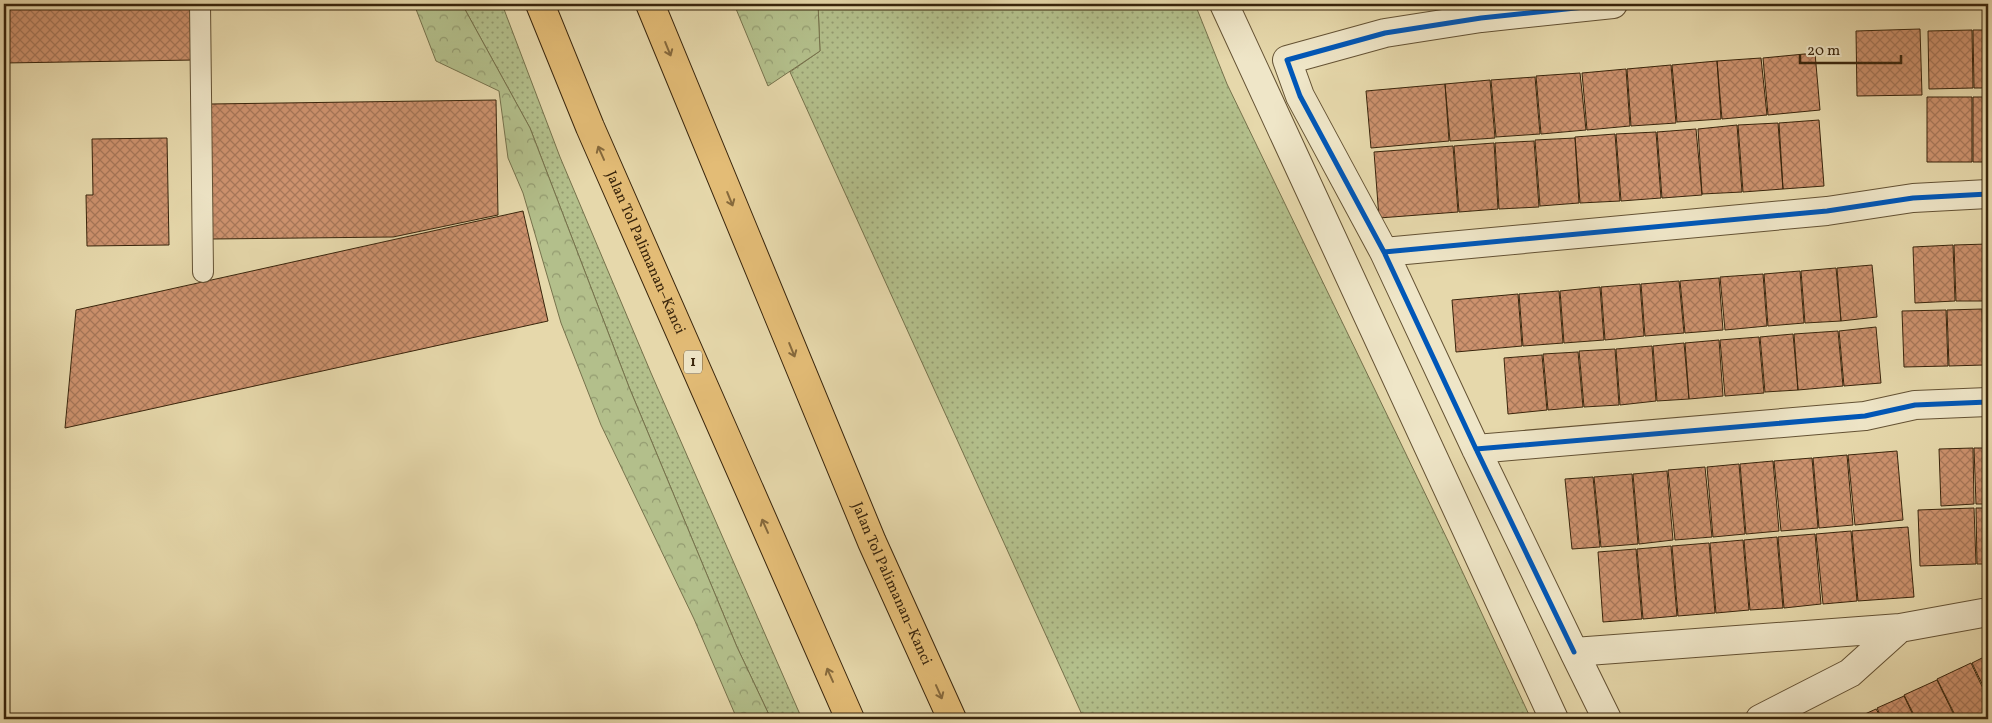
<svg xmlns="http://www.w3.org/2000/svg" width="1992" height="723" viewBox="0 0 1992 723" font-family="Vollkorn,serif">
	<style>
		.green { fill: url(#green-dots); stroke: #76724c }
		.forest { fill: url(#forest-crowns); stroke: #76724c }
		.building { fill: url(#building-cross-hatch); stroke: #39250c }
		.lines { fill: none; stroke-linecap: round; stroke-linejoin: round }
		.lane-casing { stroke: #645234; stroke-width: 22 }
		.street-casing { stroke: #645234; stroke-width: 30 }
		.highway-casing { stroke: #39250c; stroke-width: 30 }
		.lane { stroke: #efe6c8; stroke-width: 20 }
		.street { stroke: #efe6c8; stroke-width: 28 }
		.highway { stroke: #e3bc76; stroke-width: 28 }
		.cycleway-casing { stroke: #efe6c8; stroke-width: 8 }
		.cycleway { stroke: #0057b8; stroke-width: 5 }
		.oneway { stroke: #86693c }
		.labels { text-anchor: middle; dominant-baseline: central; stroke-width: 5; stroke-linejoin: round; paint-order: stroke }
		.shield { fill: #efe6c8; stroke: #705f44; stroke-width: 1 }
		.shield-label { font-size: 14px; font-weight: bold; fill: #39250c }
		.street-label { font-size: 15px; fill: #39250c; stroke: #efe6c8 }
	</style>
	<defs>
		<pattern id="green-dots" width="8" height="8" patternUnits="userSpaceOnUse" patternTransform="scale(1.25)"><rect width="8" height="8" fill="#b3bf8b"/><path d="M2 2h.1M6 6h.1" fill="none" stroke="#939b70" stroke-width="1.8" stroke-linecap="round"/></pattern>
		<pattern id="forest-crowns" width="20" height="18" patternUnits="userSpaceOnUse" patternTransform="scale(1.25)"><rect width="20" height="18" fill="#b3bf8b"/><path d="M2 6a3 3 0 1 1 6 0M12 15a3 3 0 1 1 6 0" fill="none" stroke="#939b70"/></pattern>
		<pattern id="building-cross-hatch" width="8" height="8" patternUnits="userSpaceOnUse" patternTransform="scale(1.25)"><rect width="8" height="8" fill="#cd926e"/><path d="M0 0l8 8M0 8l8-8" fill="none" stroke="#a77759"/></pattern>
	</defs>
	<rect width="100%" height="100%" fill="#e6d8ab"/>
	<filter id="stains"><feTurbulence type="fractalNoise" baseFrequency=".004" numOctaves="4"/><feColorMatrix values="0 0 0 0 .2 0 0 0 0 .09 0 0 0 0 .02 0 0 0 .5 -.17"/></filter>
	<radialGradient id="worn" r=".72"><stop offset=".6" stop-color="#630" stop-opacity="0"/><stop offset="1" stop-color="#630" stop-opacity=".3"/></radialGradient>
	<!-- green -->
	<path class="green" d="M462,4H502L560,157L651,373L802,719H771L737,647L629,387L530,128Z
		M818,4H1195L1227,84L1449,543L1531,719H1084L790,72L820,51Z"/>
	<!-- forest -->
	<path class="forest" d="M414,4H462L530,128L629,387L737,647L771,719H737L694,619L601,425L561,323L523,193L508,158L499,91L436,61Z
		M734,4H818L820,51L768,86Z"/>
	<!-- building -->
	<path class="building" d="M4,4H194V60L4,63Z
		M1920,29L1922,95L1857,96L1856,31Z
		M1972,30L1973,88L1929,89L1928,31Z
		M1973,30H1988V88H1974Z
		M1815,53L1820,110L1768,115L1763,58Z
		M1761,58L1767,115L1722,119L1717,61Z
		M1717,61L1721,119L1677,122L1672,65Z
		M1671,65L1676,123L1631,126L1627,69Z
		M1626,69L1630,126L1587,130L1582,73Z
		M1580,73L1586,130L1541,134L1536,76Z
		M1535,77L1540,134L1496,137L1491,80Z
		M1490,80L1495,138L1450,141L1445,84Z
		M1445,84L1449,141L1371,148L1366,91Z
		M1927,97H1972V162H1927Z
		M1973,97H1988V162H1973Z
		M496,100L498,215L393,237L212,239L211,104Z
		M1819,120L1824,186L1783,189L1779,123Z
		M1778,123L1783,189L1743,192L1738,125Z
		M1737,125L1742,192L1702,194L1698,129Z
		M1696,129L1702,195L1662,198L1657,132Z
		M1656,132L1661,198L1621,201L1616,134Z
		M1615,134L1620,201L1580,203L1575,137Z
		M167,138L169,245L87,246L86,195H93L92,139Z
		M1575,138L1579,203L1540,206L1535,140Z
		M1534,141L1539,207L1499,209L1495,143Z
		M1494,143L1498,209L1459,212L1454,146Z
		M1453,146L1458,212L1379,218L1374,152Z
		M523,211L548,321L65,428L76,310Z
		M1988,244V301H1956L1954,245Z
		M1953,245L1955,301L1915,303L1913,247Z
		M1872,265L1877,317L1841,321L1837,268Z
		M1836,268L1841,321L1805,323L1801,271Z
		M1800,271L1804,323L1768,326L1764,274Z
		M1763,274L1767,326L1725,330L1720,277Z
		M1719,278L1723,330L1685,333L1680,281Z
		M1679,281L1684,333L1645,336L1641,284Z
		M1640,284L1644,336L1605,340L1601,287Z
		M1600,287L1604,340L1564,343L1560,291Z
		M1559,291L1563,343L1523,346L1519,294Z
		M1518,294L1522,346L1456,352L1452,300Z
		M1982,309L1984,365L1949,366L1947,310Z
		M1983,309H1988V365H1985Z
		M1946,310L1948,366L1904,367L1902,311Z
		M1876,327L1881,383L1844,386L1839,331Z
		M1838,331L1843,386L1798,390L1794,334Z
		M1793,334L1798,390L1765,392L1760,337Z
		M1759,337L1764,393L1725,396L1720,340Z
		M1719,340L1723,396L1689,399L1685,343Z
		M1684,343L1689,399L1657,401L1653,346Z
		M1652,346L1656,401L1620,405L1616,349Z
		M1615,349L1619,405L1584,407L1579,351Z
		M1578,352L1583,407L1548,410L1543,354Z
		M1542,355L1547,410L1508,414L1504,358Z
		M1973,448L1974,504L1941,506L1939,449Z
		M1974,448H1988V504H1976Z
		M1897,451L1903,520L1855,525L1848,455Z
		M1847,455L1853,525L1819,528L1813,458Z
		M1812,458L1818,528L1781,531L1774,461Z
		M1773,461L1779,531L1746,534L1740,464Z
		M1739,464L1745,534L1713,537L1707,467Z
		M1705,467L1712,537L1675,540L1668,470Z
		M1667,471L1673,540L1639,544L1633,474Z
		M1632,474L1638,544L1601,547L1594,477Z
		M1593,477L1600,547L1572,549L1565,479Z
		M1974,508L1976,564L1920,566L1918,510Z
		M1976,508H1988V564H1977Z
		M1908,527L1914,597L1858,601L1852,531Z
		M1851,531L1857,601L1823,604L1816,534Z
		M1815,534L1821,604L1784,608L1778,537Z
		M1777,537L1783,608L1750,610L1744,540Z
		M1743,540L1749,610L1716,613L1710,543Z
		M1709,543L1715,613L1678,616L1672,546Z
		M1671,546L1677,616L1643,619L1637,549Z
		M1636,549L1642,619L1603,622L1598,552Z
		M1988,655V696L1972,663Z
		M1971,663L1988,699V719H1957L1937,679Z
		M1937,680L1956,719H1916L1904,695Z
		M1904,696L1915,719H1882L1877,708Z
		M1876,709L1882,719H1854Z"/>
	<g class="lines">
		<!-- lane casing -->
		<g class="lane-casing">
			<path id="lane" d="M200,4L203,272"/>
		</g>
		<!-- street casing -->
		<g class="street-casing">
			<path id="street" d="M1224,4L1554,719
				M1384,252L1827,211L1913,198L1988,194
				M1476,449L1865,416L1915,405L1988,402
				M1574,652L1476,449L1384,252L1300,96L1287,60L1385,33L1481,18L1613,4
				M1607,719L1574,652L1900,628L1988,612
				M1760,719L1850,673L1900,628"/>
		</g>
		<!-- highway casing -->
		<g class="highway-casing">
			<g id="highway">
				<path id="s1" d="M540,4L590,127L850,719"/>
				<path id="s2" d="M650,4L872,542L952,719"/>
			</g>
		</g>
		<!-- lane -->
		<use href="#lane" class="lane"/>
		<!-- street -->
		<use href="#street" class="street"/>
		<!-- highway -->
		<use href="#highway" class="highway"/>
		<!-- cycleway casing -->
		<g class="cycleway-casing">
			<path id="cycleway" d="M1384,252L1827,211L1913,198L1988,194
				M1476,449L1865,416L1915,405L1988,402
				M1574,652L1476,449L1384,252L1300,96L1287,60L1385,33L1481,18L1613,4"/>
		</g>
		<!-- cycleway -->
		<use href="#cycleway" class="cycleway"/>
	</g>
	<!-- one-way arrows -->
	<defs><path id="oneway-shaft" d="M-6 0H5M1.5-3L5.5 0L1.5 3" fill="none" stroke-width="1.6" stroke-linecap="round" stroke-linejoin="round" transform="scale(1.25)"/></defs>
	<g class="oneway">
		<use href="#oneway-shaft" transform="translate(668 49) rotate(68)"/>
		<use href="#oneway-shaft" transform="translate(601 153) rotate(-114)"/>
		<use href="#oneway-shaft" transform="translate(730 199) rotate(68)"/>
		<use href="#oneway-shaft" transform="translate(792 350) rotate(68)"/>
		<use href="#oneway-shaft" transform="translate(765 526) rotate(-114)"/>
		<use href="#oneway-shaft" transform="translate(830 675) rotate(-114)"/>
		<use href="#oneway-shaft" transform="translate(939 692) rotate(66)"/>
	</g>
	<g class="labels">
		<!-- shield labels -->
		<rect class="shield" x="684" y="350.5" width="18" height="23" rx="4"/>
		<g class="shield-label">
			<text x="693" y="362">1</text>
		</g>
		<!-- street labels -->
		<g class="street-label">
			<text stroke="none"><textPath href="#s1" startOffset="270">Jalan Tol Palimanan–Kanci</textPath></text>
			<text stroke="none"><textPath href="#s2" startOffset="628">Jalan Tol Palimanan–Kanci</textPath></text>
		</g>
	</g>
	<!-- margin -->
	<rect width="1992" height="723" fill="none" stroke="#e6d8ab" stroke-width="20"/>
	<rect x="5" y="5" width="1982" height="713" fill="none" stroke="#39250c" stroke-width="2.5"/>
	<rect x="10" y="10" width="1972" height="703" fill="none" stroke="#39250c"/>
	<!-- scale -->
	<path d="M1800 55v8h101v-8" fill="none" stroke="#39250c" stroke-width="2.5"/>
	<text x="1807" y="55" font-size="15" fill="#39250c" stroke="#efe6c8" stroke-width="4" paint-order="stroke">20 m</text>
	<rect width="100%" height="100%" filter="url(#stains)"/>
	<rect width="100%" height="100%" fill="url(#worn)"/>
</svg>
